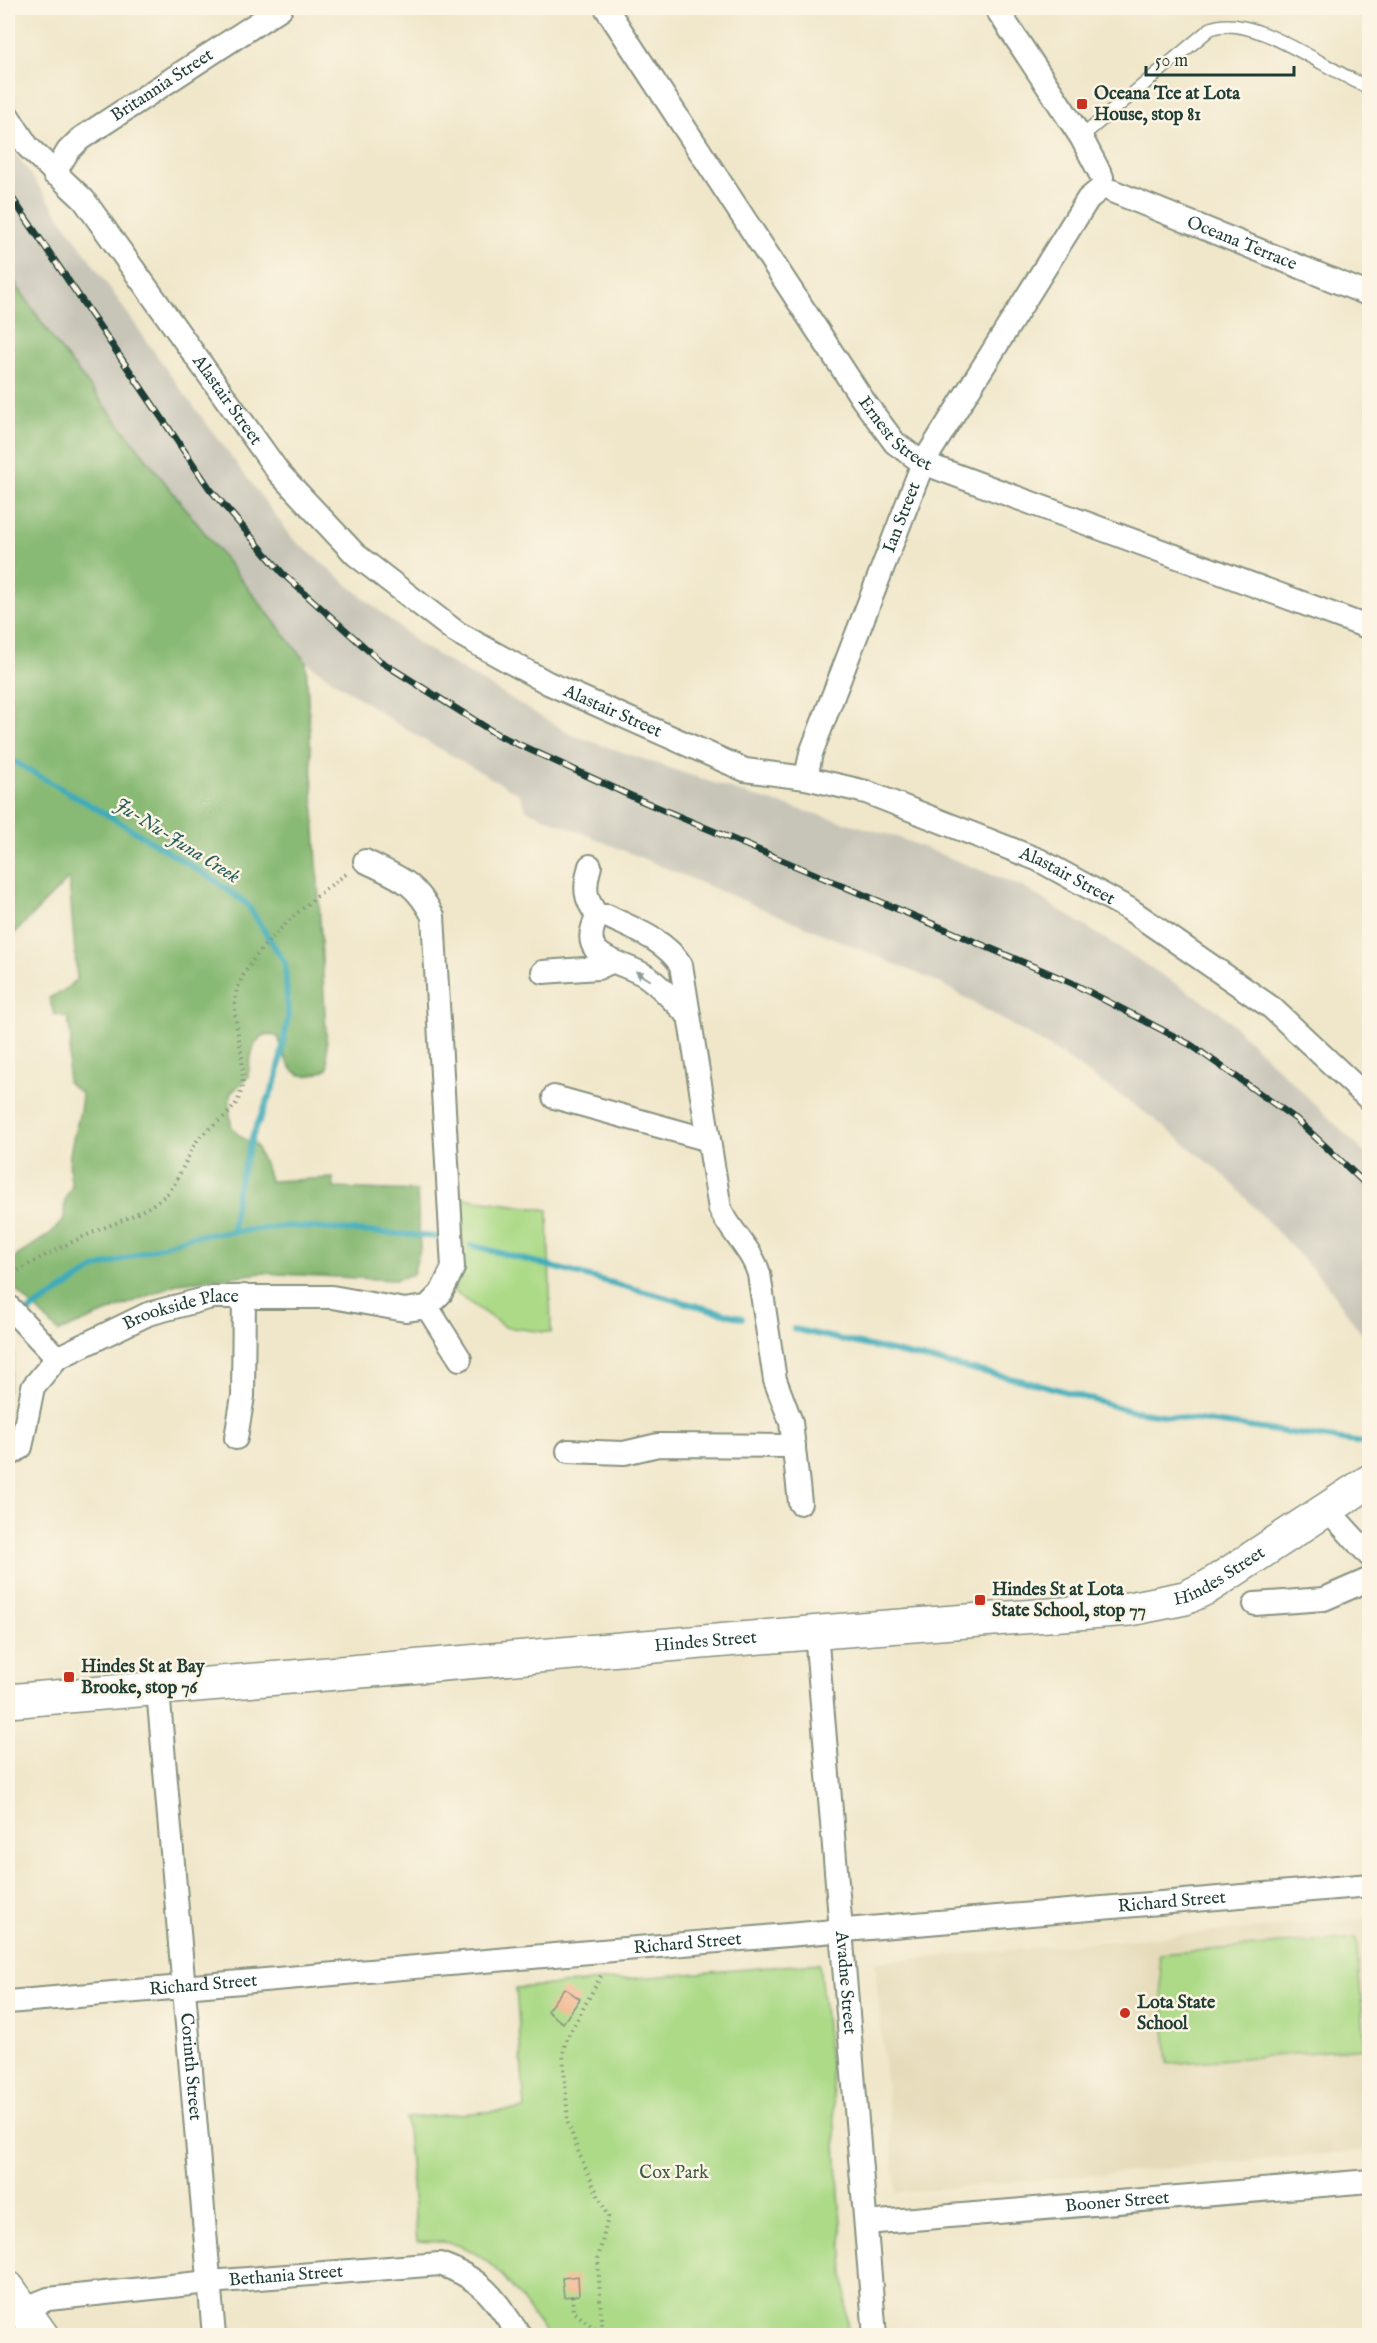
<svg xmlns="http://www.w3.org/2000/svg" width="1377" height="2343" viewBox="0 0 1377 2343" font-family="'IM FELL English',serif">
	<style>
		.built { fill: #e5dbba }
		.industrial { fill: #c7c5b8 }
		.green { fill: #acda87; stroke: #668c5e; stroke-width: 1.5 }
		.forest { fill: #89ba74; stroke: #547c54; stroke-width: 1.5 }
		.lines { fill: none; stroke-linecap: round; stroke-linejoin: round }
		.stream { stroke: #3dacb9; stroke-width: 6 }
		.building { fill: #f2b28a }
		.lane-casing { stroke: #889280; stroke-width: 15 }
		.street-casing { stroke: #889280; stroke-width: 26 }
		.secondary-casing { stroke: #889280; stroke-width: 36 }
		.path { stroke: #889280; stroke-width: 4; stroke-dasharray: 1.5 4.5; stroke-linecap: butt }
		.lane { stroke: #fff; stroke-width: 12 }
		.street { stroke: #fff; stroke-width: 22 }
		.secondary { stroke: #fff; stroke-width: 33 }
		.rail-casing { stroke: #1f3d34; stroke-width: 7 }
		.rail { stroke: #fcf5e5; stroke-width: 4.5; stroke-dasharray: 14; stroke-linecap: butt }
		.oneway { fill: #8f9e9a }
		.poi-dot { fill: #c8321e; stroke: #fcf5e5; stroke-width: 2 }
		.labels { text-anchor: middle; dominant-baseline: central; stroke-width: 5; stroke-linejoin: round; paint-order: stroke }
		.street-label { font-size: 18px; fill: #1f3d34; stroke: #fcf5e5 }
		.poi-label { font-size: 18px; font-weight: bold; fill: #1f3d34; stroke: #fcf5e5; text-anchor: start }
		.park-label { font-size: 18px; fill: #3b5c45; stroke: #fcf5e5 }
		.water-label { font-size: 20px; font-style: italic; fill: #285e5c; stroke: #fcf5e5 }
	</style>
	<rect width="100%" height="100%" fill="#fcf5e5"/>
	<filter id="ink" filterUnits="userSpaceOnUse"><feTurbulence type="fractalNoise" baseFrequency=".0167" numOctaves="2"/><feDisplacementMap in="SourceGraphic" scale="12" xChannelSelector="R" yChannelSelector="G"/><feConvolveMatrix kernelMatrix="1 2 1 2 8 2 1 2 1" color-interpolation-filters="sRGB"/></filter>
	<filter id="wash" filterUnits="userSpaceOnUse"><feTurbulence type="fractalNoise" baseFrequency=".008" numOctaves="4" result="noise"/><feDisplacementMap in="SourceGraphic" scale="24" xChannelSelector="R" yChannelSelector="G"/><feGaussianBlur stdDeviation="1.35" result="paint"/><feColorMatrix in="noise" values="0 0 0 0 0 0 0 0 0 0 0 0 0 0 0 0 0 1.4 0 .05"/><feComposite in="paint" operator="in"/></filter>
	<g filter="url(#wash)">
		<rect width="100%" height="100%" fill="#f0e7cb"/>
		<!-- built -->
		<path class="built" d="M1369,1918V2150L896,2193L875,1962Z"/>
		<!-- industrial -->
		<path class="industrial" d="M8,142L176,383L293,539L419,644L572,735L749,795L897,837L1023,887L1219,1011L1369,1157V1344L1327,1285L1225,1176L1154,1119L1056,1051L940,983L527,810L519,794L405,729L306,662L96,405L8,273Z"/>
		<!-- green -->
		<path class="green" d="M463,1198L548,1210L551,1333L505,1327L453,1291L463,1268Z
			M8,1348L14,1354L8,1392Z
			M1356,1938L1365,2048L1168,2064L1159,1954Z
			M819,1963L832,2081L848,2335H547C521,2300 496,2254 450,2243C440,2241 427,2242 417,2241L406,2118L525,2109L516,1988Z"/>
		<!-- forest -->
		<path class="forest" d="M8,272L55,342L306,662L328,1068C295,1088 287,1066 278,1037C252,1026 250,1060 248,1077L230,1094C230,1125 226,1131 256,1145C260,1158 268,1167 270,1181L333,1178L334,1188L417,1191L420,1249L413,1274L395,1280L261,1273L179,1283L59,1332L8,1282V1262L51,1233L64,1219L65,1200L72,1186C63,1148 80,1131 82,1094L67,1082L71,1040L68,1017L54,1014L49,998L63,991L77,979L69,878L8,940Z"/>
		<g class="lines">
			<!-- stream -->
			<path class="stream" d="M8,758L116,820L213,879L247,904L285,963L288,1017L277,1078L253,1135L237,1190L232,1232
				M471,1245L742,1318
				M23,1315L96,1268L192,1236L288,1226L439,1237
				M794,1329L1046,1386L1127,1410L1370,1444"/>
		</g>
		<g id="blocks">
			<!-- building -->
			<path class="building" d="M564,1988L580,1999L563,2023L547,2011Z
				M578,2276L579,2295L564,2297L562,2278Z"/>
		</g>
	</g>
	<g filter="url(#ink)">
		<use href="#blocks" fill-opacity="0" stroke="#889280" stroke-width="1.5"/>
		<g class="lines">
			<!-- lane casing -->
			<g class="lane-casing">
				<path id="lane" d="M1081,137L1210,29C1251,10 1330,73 1370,88"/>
			</g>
			<!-- street casing -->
			<g class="street-casing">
				<g id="street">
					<path id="s1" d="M606,8L863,400L895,443L923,463L1370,628"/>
					<path d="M996,8L1081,137L1102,177"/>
					<path id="s2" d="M8,116L28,147L84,200L279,473L356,555L456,632L548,683L745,770L806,778L866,792L1039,860L1129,909L1272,1008L1370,1100"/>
					<path id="s3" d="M54,174L68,151L80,139L281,8"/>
					<path id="s4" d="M1112,191L1370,295"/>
					<path id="s5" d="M806,778L811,753L923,463L1088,199L1099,190"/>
					<path d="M590,866C584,887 584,899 598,916"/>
					<path d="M543,972L598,968L613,961"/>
					<path d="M687,1014C674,1002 661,986 646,976C620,960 574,959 598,916H607C633,929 664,939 681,965L720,1209C731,1232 752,1250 759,1274L775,1380L791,1422L800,1503"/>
					<path d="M554,1097L709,1140"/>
					<path d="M8,1306L57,1358"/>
					<path d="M427,1307L460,1359"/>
					<path d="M236,1438L243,1396L244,1296"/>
					<path d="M568,1451L624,1453L658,1445L794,1446"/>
					<path id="s6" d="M8,1456L21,1447L33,1387L57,1358L148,1314L212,1297H332L405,1310L427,1307L441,1293L453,1268L433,916C414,880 399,878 365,861"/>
					<path d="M1327,1509L1370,1556"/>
					<path d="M1255,1604L1324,1599L1370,1579"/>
					<path id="s7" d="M816,1632L875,2336"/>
					<path id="s8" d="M158,1690L214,2336"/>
					<path id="s9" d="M8,2002L1370,1885"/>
					<path id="s10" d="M866,2223L1370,2181"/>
					<path id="s11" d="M23,2309L48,2299L209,2282L440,2264C485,2280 494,2298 520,2336"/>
				</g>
			</g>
			<!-- secondary casing -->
			<g class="secondary-casing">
				<g id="secondary">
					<path id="s12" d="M8,1701L833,1631L1130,1609L1185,1598L1208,1587L1370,1481"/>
					<path d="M8,2288L42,2336"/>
				</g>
			</g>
			<!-- path -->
			<path class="path" d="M8,1277C35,1260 62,1246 92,1233C119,1221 145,1213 168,1193C176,1186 189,1151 199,1138C210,1126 231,1115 238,1100C251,1070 234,1034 235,1002C237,957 315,896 349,872
				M601,1976L567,2038L563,2054L568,2123L580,2156L608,2217L598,2259L602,2336
				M572,2296L573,2311L601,2334"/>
			<!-- lane -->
			<use href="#lane" class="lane"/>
			<!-- street -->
			<use href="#street" class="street"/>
			<!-- secondary -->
			<use href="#secondary" class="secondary"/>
			<!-- rail casing -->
			<g class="rail-casing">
				<path id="rail" d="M8,192L210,489L283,574L380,661L498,735L640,800L1072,983L1191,1045L1296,1119L1370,1188"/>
			</g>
			<!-- rail -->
			<use href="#rail" class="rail"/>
		</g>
		<!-- one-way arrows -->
		<defs><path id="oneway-solid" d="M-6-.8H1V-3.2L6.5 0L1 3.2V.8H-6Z" transform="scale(1.5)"/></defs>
		<use class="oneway" href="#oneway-solid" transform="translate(643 976) rotate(-148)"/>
	</g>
	<!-- markers -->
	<g class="poi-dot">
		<rect x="1076" y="98" width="12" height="12" rx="3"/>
		<rect x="974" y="1594" width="12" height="12" rx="3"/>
		<rect x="63" y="1671" width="12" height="12" rx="3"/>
		<circle cx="1125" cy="2013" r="6"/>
	</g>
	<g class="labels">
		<!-- street labels -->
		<g class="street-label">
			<text stroke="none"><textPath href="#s3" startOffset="142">Britannia Street</textPath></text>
			<text stroke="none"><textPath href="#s4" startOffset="140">Oceana Terrace</textPath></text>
			<text stroke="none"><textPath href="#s2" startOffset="360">Alastair Street</textPath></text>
			<text stroke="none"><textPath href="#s1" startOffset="516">Ernest Street</textPath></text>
			<text stroke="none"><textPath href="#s5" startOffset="278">Ian Street</textPath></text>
			<text stroke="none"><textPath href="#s2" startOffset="864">Alastair Street</textPath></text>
			<text stroke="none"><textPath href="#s2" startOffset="1350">Alastair Street</textPath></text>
			<text stroke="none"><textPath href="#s6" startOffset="249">Brookside Place</textPath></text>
			<text stroke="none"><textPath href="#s12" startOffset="1222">Hindes Street</textPath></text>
			<text stroke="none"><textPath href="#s12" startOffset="700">Hindes Street</textPath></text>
			<text stroke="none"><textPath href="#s9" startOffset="1168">Richard Street</textPath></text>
			<text stroke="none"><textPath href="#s9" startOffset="682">Richard Street</textPath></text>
			<text stroke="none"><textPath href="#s9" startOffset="196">Richard Street</textPath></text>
			<text stroke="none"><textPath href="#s7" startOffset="352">Avadne Street</textPath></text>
			<text stroke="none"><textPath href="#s8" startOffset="378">Corinth Street</textPath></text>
			<text stroke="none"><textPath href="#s10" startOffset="252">Booner Street</textPath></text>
			<text stroke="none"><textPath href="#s11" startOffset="266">Bethania Street</textPath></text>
		</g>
		<!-- poi labels -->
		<g class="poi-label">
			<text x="1094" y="94">Oceana Tce at Lota<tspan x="1094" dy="21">House, stop 81</tspan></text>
			<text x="992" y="1590">Hindes St at Lota<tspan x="992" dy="21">State School, stop 77</tspan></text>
			<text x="81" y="1667">Hindes St at Bay<tspan x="81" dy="21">Brooke, stop 76</tspan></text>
			<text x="1137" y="2003">Lota State<tspan x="1137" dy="21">School</tspan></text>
		</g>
		<!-- park labels -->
		<g class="park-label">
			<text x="674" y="2173">Cox Park</text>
		</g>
		<!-- water labels -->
		<g class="water-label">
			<text transform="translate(177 841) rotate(32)">Ju-Nu-Juna Creek</text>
		</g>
	</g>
	<!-- margin -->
	<rect width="1377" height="2343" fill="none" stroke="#fcf5e5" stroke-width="30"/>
	<!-- scale -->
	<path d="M1146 66v9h148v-9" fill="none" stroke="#1f3d34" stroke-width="3"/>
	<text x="1155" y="66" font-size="18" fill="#1f3d34" stroke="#fcf5e5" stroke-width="4.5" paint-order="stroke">50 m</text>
</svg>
